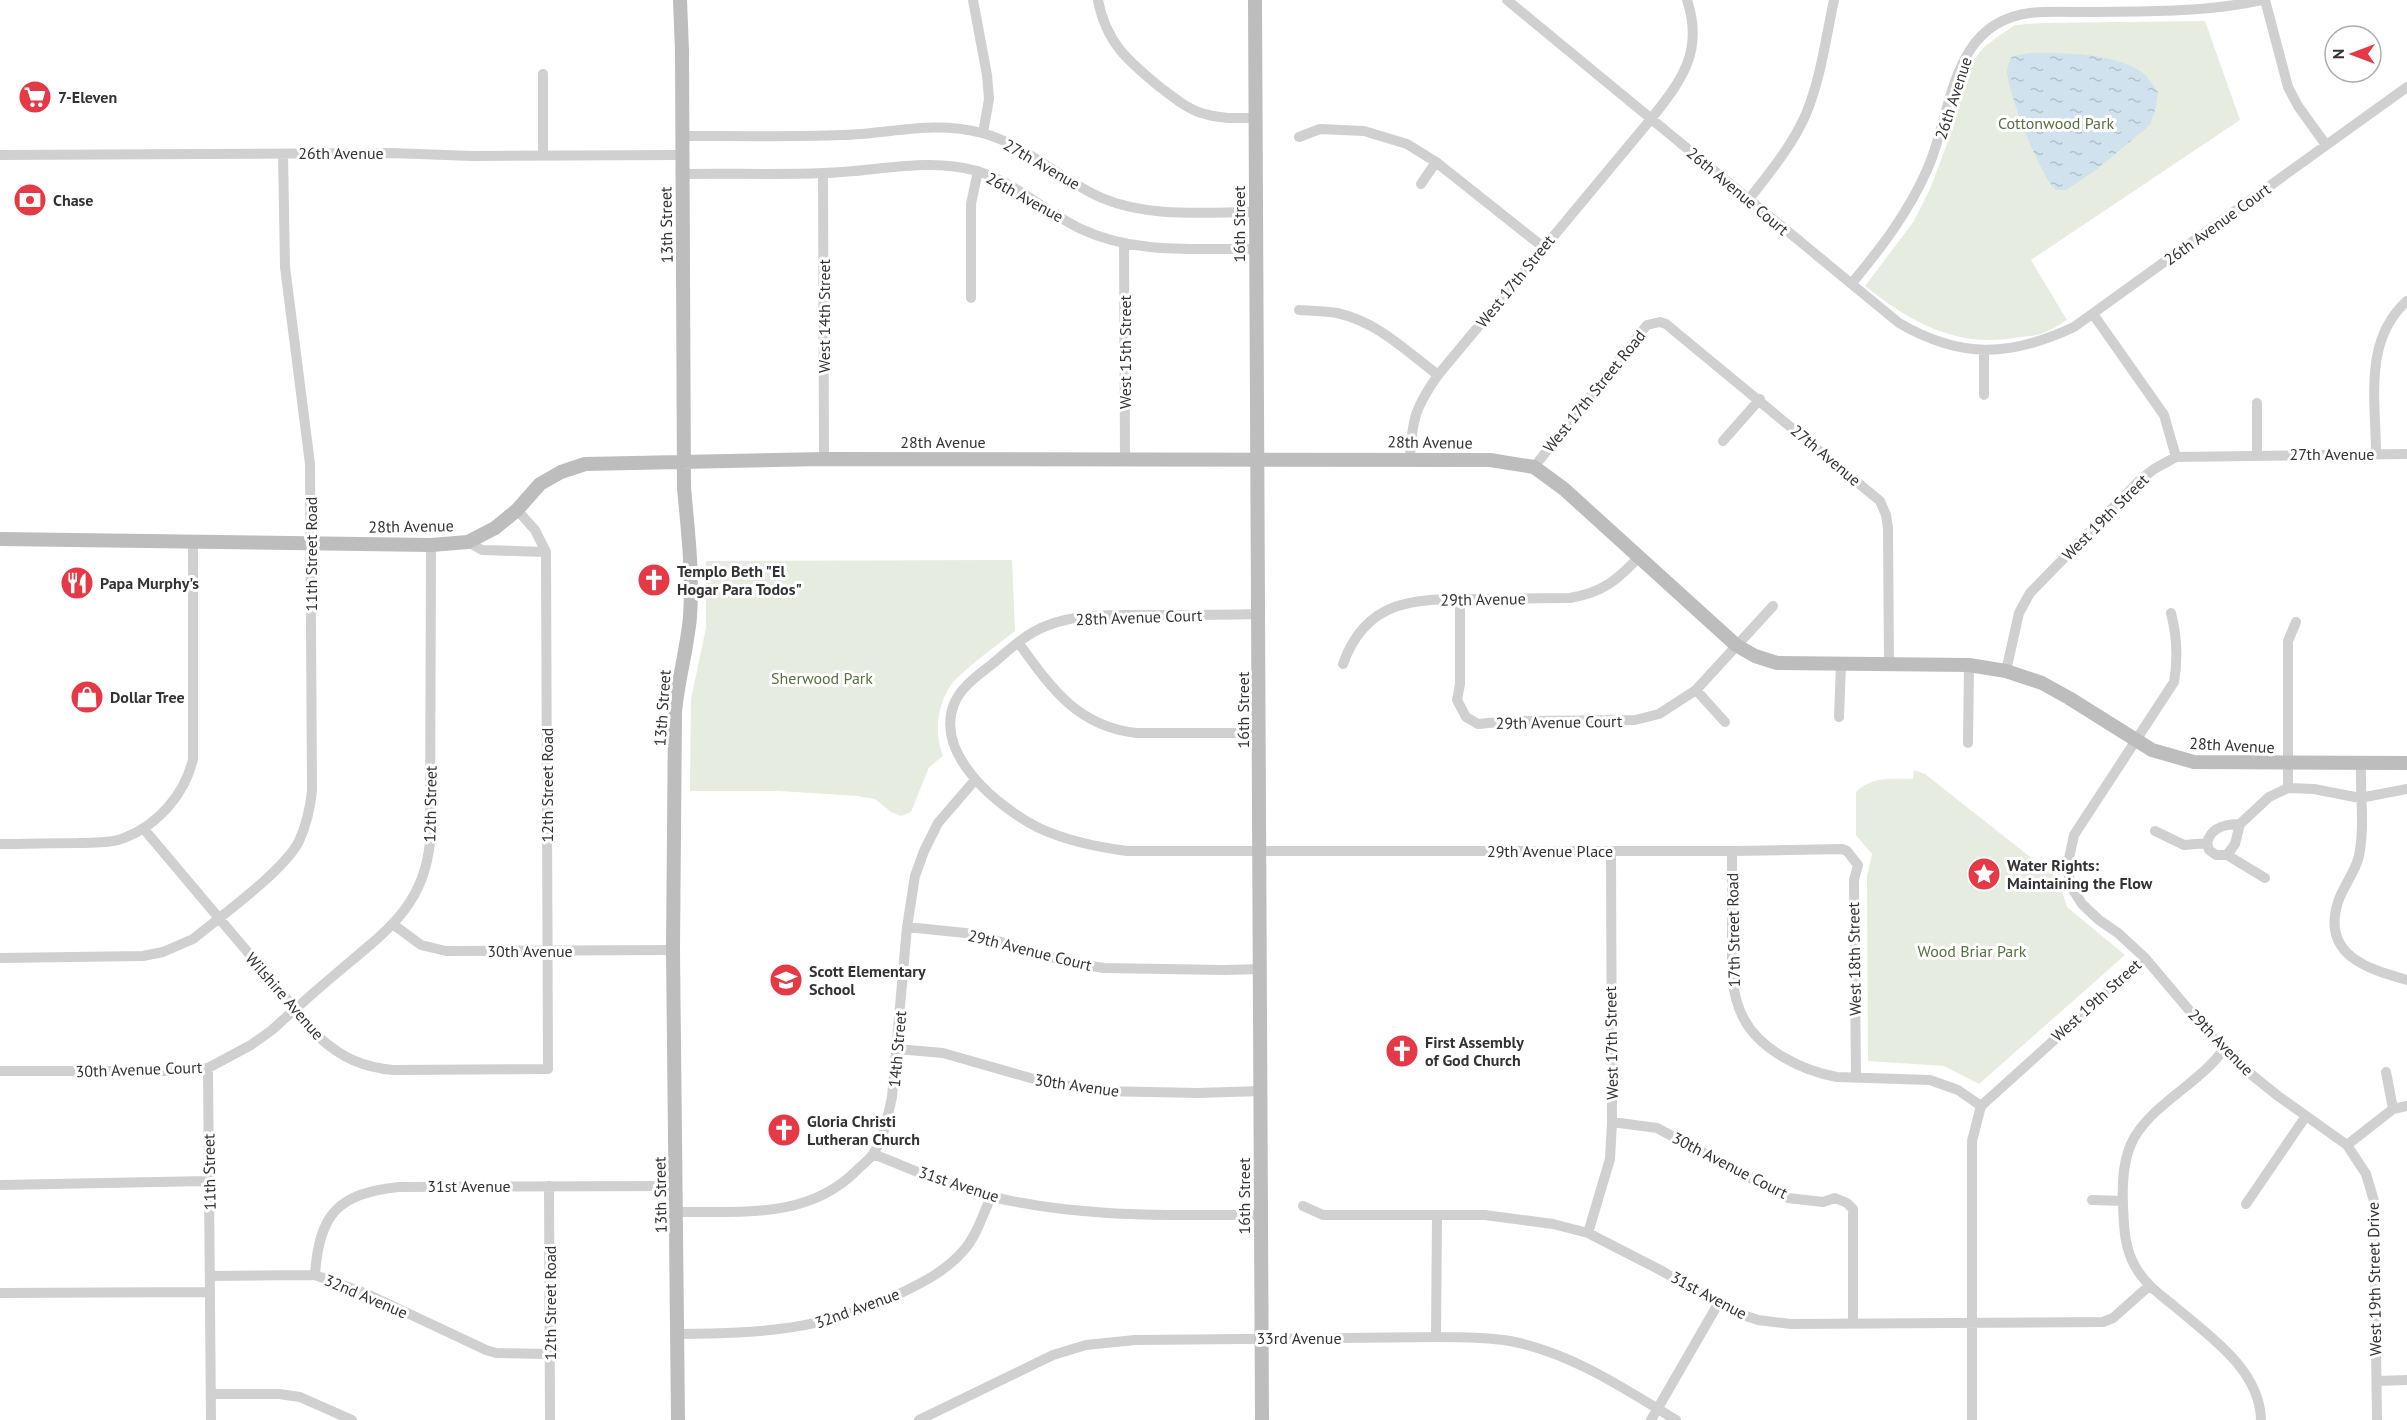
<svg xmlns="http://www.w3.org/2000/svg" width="2407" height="1420" viewBox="0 0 2407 1420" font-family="'PT Sans',sans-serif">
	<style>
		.park { fill: #e6ecdf }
		.water { fill: url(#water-ripples) }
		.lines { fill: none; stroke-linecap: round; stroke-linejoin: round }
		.street { stroke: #d0d0d0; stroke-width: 10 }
		.secondary { stroke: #bdbdbd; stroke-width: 14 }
		.labels { text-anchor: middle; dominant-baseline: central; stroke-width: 6; stroke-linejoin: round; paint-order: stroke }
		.poi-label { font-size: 16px; font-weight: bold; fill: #333; stroke: #fff; text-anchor: start }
		.street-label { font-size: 16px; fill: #333; stroke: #fff }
		.park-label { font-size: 16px; fill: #56703f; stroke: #fff }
	</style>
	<defs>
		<pattern id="water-ripples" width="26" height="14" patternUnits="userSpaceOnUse" patternTransform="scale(1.5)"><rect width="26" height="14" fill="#cfe2ee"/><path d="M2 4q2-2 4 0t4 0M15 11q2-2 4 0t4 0" fill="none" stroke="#b2c2cd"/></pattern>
	</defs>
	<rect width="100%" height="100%" fill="#fff"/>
	<!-- park -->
	<path class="park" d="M2205,21L2240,120L2031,260L2067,320C2060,324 2052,330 2043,333C2037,336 2028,336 2021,337C1958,349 1913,324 1865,286L1914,221L1930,189L1953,128L1968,68L1983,48L2000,35L2015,25L2041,23Z
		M1012,560L1015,631C999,644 961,671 951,685C937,705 934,734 943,756L929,767L911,812L901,816L891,812L875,799L858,796L779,791H690L691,699L706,628V561Z
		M1914,770L1925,774L2058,879L2067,907L2125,955L1979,1084L1944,1066L1868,1061L1867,876L1872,854L1856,835V792C1871,776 1893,779 1913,779Z"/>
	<!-- water -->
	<path class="water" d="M2028,53C2062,53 2114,52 2143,73C2149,78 2153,86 2158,92L2156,107L2150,125L2096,170L2066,190H2056C2041,178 2007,91 2007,70C2008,66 2010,61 2011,57Z"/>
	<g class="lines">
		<!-- street -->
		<path class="street" d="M973,0L987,75L989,99L983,133
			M1098,0C1106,43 1129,62 1161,88C1175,98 1188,110 1205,114C1221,119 1238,118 1255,118
			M1507,0L1899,323C1961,359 2010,357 2074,327L2407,87
			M2265,0L2288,87L2298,106L2326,145
			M543,74V155
			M682,136C735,136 789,137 842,135C890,134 933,120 982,133C1027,145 1060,180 1102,198C1149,218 1206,212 1256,212
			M1299,137L1320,129L1364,131L1407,144L1436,162L1543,247
			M0,155L392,153L472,156L682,155
			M823,173L824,459
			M682,174C729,173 776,175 823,173C876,172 926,157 977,171C1015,182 1045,212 1081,229C1136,255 1197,248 1256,249
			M1421,184L1436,162
			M1749,199C1770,172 1792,146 1806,114C1821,78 1826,37 1834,0
			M1124,244L1125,459
			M1852,283C1881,248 1908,213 1927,170C1953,113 1949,23 2030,13C2047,11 2067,12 2084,12C2144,11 2203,13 2262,0
			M971,298V204L978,171
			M1299,310C1312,311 1325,311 1337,313C1378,322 1406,351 1438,375
			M2093,314L2164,415L2176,457
			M1984,395V351
			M1723,441L1760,399
			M2257,454V403
			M2376,454C2376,401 2363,340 2407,301
			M1410,459C1412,419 1415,408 1438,375L1651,119C1682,80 1704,51 1687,0
			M1534,467L1647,325L1660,322L1666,324L1880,501L1886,515L1888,528L1889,664
			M468,542L482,550L546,552
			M1460,599V684L1457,700L1466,717L1478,724L1509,721L1635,720L1659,714L1696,690L1773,606
			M2171,613C2177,636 2178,659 2174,682L2074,835L2067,868L2072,888L2082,904L2099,920L2118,933L2145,958L2211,1036L2242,1067L2278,1096L2347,1145L2366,1174L2374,1201L2377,1420
			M1259,614C1222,615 1186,615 1150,615C1116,615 1078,613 1046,626C1025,634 1008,651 991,665C977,676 961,687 954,704C934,755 999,808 1039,828C1067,841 1096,847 1127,851H1732L1842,849L1847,851L1858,865L1854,880L1856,1077
			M1018,642C1051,688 1077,726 1136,733H1259
			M1343,664C1367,597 1417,599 1478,599C1509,599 1540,598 1570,598C1604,592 1617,580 1640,556
			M2006,671L2019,613L2030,593L2139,481L2154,469L2176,457L2407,454
			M1696,690L1725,722
			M1839,717L1841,664
			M1968,743L1969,665
			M2361,763C2360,794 2365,826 2359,856C2355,873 2343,886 2338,902C2321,956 2369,969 2407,980
			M2288,788V641L2296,622
			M143,828L320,1038C342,1058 363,1067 393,1070L548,1069L546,552L535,530L517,510
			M2155,831L2184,845L2207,843
			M2207,843C2211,827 2225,824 2240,824L2269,797L2288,788L2314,789L2360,798L2407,789
			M2207,843L2209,850L2216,855H2227L2265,878
			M0,844C26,844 52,843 78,843C93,842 110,844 124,838C158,825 185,794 193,759V543
			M1732,851V979C1734,992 1737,1007 1744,1019C1760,1050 1803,1071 1837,1077L1930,1080L1958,1090L1981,1106
			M2227,855L2235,844L2240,824
			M394,925L421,945L446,951L673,950
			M907,927L975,934L1066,962L1104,968L1224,970L1260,969
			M0,958L143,956L163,952L193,939C220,917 285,870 299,841C307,824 310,809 312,791L310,464L285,267L283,154
			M897,1049L943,1053L1048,1083L1100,1091L1198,1093L1261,1091
			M2224,1049C2200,1083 2154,1103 2134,1138C2123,1158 2122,1182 2123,1205C2124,1226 2124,1247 2135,1266C2144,1283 2159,1294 2173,1305C2208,1335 2260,1369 2261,1420
			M208,1068L211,1420
			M0,1071H175L208,1068L251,1045L272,1030C296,1008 320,987 345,966C389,929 424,904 430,842L431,545
			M2386,1072L2393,1109
			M1612,1122L1657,1128L1788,1198L1823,1202L1835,1198L1847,1203L1853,1209V1323
			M2347,1145L2393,1109L2407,1106
			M873,1154C912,1169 952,1188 993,1197C1082,1218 1171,1215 1261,1215
			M0,1185L209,1181
			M549,1186L550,1420
			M2092,1200L2123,1201
			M2246,1204L2306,1116
			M1303,1206L1323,1215H1485L1553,1224L1588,1233L1662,1271L1718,1304L1743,1315L1758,1320L1791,1324L2103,1322L2113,1318L2149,1286
			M677,1212C740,1211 808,1220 857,1170C862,1165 869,1160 873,1154C884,1138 888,1115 892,1097L907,927L915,876L924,851L938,823L975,780
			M1588,1233L1610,1159L1612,1122L1611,851
			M315,1275C319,1214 338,1193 399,1187L677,1186
			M211,1276L315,1275L367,1294L486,1350L496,1353L550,1354
			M0,1293L210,1292
			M678,1334C762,1333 822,1331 901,1293C924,1282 947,1270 964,1250C977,1235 983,1214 991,1197
			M1436,1337L1437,1215
			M2377,1381L2407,1380
			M211,1394H279L300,1397L352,1420
			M919,1420L1053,1355L1086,1345L1135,1340L1436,1337C1461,1337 1486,1337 1510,1341C1570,1352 1625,1389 1676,1420
			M1651,1420L1718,1304
			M1972,1420V1141L1981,1106L2145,958"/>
		<!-- secondary -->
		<path class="secondary" d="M1255,0L1262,1420
			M0,539L431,545L468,542L495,528L517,510L540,484L561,472L585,464L824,459L1490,460L1534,467L1564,489L1736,645L1755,656L1777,663L1969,665L2006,671L2042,683L2069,698L2152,750L2194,762L2407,763
			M678,1420L673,950L675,712C678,680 687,649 690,617C693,574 688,531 684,488L682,51L680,0"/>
	</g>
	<!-- icons -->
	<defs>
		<g id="supermarket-disc" transform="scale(1.725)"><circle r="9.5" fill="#e63946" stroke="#fff"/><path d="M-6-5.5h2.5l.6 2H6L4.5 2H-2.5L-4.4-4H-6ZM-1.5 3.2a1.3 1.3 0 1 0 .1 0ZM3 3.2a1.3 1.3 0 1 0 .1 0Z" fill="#fff"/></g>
		<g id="bank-disc" transform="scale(1.725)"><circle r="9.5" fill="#e63946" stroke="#fff"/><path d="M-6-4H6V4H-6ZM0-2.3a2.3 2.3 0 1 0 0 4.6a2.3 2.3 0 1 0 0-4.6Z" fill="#fff"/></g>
		<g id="church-disc" transform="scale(1.725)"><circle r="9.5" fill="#e63946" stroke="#fff"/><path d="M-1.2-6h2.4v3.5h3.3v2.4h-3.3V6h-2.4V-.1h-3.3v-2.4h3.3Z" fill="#fff"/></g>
		<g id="restaurant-disc" transform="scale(1.725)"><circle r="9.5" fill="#e63946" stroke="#fff"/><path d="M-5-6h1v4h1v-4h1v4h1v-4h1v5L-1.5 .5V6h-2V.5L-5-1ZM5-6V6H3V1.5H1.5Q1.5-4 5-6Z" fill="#fff"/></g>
		<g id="shop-disc" transform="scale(1.725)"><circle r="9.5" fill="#e63946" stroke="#fff"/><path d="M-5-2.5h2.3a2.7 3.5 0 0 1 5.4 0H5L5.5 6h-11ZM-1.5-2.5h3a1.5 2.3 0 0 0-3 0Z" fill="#fff"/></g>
		<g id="sight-disc" transform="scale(1.725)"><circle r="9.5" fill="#e63946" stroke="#fff"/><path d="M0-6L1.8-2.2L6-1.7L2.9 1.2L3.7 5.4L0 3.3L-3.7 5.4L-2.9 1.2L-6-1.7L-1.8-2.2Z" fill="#fff"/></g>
		<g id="school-disc" transform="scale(1.725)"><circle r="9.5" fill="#e63946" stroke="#fff"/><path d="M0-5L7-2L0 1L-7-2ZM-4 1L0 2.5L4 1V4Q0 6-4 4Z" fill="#fff"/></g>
	</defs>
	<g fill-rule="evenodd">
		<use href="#supermarket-disc" x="35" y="97"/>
		<use href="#bank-disc" x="30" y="200"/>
		<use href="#church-disc" x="654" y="580"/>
		<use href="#restaurant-disc" x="77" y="583"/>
		<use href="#shop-disc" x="87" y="697"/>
		<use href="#sight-disc" x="1984" y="874"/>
		<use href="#school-disc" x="786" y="980"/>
		<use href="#church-disc" x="1402" y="1051"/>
		<use href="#church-disc" x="784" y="1130"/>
	</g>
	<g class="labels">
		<!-- poi labels -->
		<g class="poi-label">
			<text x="58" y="97">7-Eleven</text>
			<text x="53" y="200">Chase</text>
			<text x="677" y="571">Templo Beth "El<tspan x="677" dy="18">Hogar Para Todos"</tspan></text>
			<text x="100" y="583">Papa Murphy's</text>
			<text x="110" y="697">Dollar Tree</text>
			<text x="2007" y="865">Water Rights:<tspan x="2007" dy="18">Maintaining the Flow</tspan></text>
			<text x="809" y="971">Scott Elementary<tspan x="809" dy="18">School</tspan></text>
			<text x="1425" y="1042">First Assembly<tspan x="1425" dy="18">of God Church</tspan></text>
			<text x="807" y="1121">Gloria Christi<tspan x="807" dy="18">Lutheran Church</tspan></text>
		</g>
		<!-- street labels -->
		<g class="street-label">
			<text transform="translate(1953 98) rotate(-72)">26th Avenue</text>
			<text x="341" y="153">26th Avenue</text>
			<text transform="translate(1042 164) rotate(30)">27th Avenue</text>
			<text transform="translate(1738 191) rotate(40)">26th Avenue Court</text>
			<text transform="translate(1025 197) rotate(29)">26th Avenue</text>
			<text transform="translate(1239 224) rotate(-90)">16th Street</text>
			<text transform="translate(2217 224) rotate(-36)">26th Avenue Court</text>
			<text transform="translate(666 225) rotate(-91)">13th Street</text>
			<text transform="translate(1515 281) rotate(-51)">West 17th Street</text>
			<text transform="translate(824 316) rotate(-90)">West 14th Street</text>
			<text transform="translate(1125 352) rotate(-90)">West 15th Street</text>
			<text transform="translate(1594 391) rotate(-51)">West 17th Street Road</text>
			<text x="943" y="442">28th Avenue</text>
			<text transform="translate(1430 442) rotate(1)">28th Avenue</text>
			<text x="2332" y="454">27th Avenue</text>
			<text transform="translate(1826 455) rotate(40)">27th Avenue</text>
			<text transform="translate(2105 517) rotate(-45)">West 19th Street</text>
			<text transform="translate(411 526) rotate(-1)">28th Avenue</text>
			<text transform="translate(311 554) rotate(-90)">11th Street Road</text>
			<text transform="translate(1483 599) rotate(-1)">29th Avenue</text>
			<text transform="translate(1139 617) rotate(-2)">28th Avenue Court</text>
			<text transform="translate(662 708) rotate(-86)">13th Street</text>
			<text transform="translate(1243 710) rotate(-90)">16th Street</text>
			<text transform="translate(1559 722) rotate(-1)">29th Avenue Court</text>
			<text transform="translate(2232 745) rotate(3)">28th Avenue</text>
			<text transform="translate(547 785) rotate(-90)">12th Street Road</text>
			<text transform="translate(430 804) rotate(-89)">12th Street</text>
			<text x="1550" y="851">29th Avenue Place</text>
			<text transform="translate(1733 930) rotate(-91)">17th Street Road</text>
			<text transform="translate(1030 950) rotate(14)">29th Avenue Court</text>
			<text x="530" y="951">30th Avenue</text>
			<text transform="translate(1854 959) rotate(-91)">West 18th Street</text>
			<text transform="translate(285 996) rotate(49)">Wilshire Avenue</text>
			<text transform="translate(2096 1000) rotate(-42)">West 19th Street</text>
			<text transform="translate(2221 1042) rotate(46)">29th Avenue</text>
			<text transform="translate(1611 1043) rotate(-91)">West 17th Street</text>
			<text transform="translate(897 1049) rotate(-85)">14th Street</text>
			<text transform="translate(139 1069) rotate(-2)">30th Avenue Court</text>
			<text transform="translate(1077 1085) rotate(8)">30th Avenue</text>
			<text transform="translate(1730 1165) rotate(27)">30th Avenue Court</text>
			<text transform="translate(209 1172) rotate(-91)">11th Street</text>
			<text transform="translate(959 1184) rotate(18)">31st Avenue</text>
			<text x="469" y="1186">31st Avenue</text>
			<text transform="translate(660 1195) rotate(-91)">13th Street</text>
			<text transform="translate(1244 1196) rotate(-90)">16th Street</text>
			<text transform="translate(2374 1279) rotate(-91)">West 19th Street Drive</text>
			<text transform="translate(1709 1295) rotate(28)">31st Avenue</text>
			<text transform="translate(366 1296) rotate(23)">32nd Avenue</text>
			<text transform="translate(550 1303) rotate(-90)">12th Street Road</text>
			<text transform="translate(857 1308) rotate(-20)">32nd Avenue</text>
			<text x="1299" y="1338">33rd Avenue</text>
		</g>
		<!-- park labels -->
		<g class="park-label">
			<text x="2056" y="123">Cottonwood Park</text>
			<text x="822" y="678">Sherwood Park</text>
			<text x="1972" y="951">Wood Briar Park</text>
		</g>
	</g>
	<!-- north arrow -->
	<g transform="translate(2353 54) rotate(270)"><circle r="28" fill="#ffffff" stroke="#adadad" stroke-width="1.5"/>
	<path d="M0-4.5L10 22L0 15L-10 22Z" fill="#e63946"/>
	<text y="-9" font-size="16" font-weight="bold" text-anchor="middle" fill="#333333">N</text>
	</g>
</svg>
